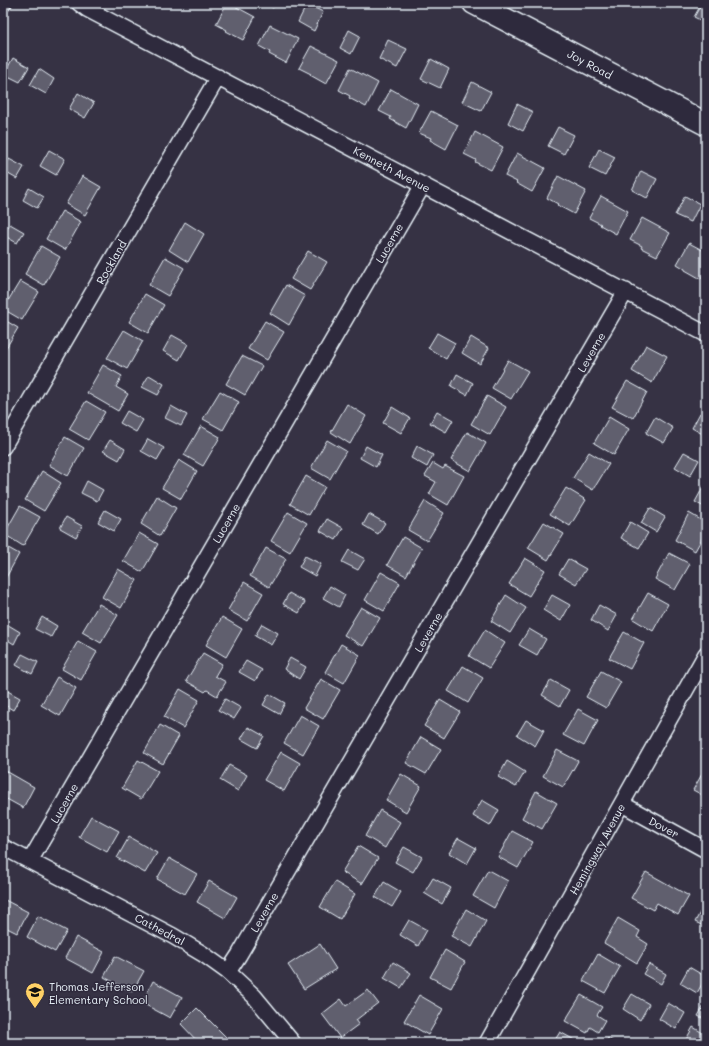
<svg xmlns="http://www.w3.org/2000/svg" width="709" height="1046" viewBox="0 0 709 1046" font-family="Mali,sans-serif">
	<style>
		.building { fill: #605e6e; stroke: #e8f1f8 }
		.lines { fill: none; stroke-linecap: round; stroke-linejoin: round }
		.street-casing { stroke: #e8f1f8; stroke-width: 18 }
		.secondary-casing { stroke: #e8f1f8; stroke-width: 25 }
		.street { stroke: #2f2a3d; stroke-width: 15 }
		.secondary { stroke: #2f2a3d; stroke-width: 22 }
		.labels { text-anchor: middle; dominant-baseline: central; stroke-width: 3; stroke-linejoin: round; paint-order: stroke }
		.street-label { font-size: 11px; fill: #e8f1f8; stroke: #2f2a3d }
		.poi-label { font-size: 11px; fill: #e8f1f8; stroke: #2f2a3d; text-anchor: start }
	</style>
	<rect width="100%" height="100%" fill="#363244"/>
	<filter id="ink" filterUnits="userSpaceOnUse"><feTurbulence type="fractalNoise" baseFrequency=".025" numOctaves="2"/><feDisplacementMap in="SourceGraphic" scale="8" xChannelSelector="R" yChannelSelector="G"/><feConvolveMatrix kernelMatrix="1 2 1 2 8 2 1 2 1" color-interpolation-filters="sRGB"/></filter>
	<g filter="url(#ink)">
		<!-- building -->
		<path class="building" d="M227,3H229L255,17L243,40L226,31L227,30L216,24Z
			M265,3H276L273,8Z
			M702,3H706V23L694,17Z
			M307,4L323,12L314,31L298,22Z
			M270,25L298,39L286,63L269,54L270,52L259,46Z
			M349,30L360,36L351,54L340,48Z
			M388,40L407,49L397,68L379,59Z
			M311,46L339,60L326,84L310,75L311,74L299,68Z
			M13,58L29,67L20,82L4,74Z
			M431,59L449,69L440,88L421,79Z
			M350,68L378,83L366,107L349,98L350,96L339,90Z
			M39,69L54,79L46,94L30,85Z
			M472,82L491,92L481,111L462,102Z
			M391,89L418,104L406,128L390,119L391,117L379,111Z
			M78,93L94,103L85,118L69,109Z
			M517,104L533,112L523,131L508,123Z
			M431,111L458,125L446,149L430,140L431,138L419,133Z
			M558,127L574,135L564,154L548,146Z
			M475,132L503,147L491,170L475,162L476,160L464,154Z
			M599,149L615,157L605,176L589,168Z
			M49,150L65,159L56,175L40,166Z
			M517,153L545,168L532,192L516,183L517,182L505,176Z
			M9,159L24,167L17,179L3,171Z
			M641,171L657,179L647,198L632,190Z
			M82,176L101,187L85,215L66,204Z
			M558,176L586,191L574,214L557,205L558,204L547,198Z
			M29,188L44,197L37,208L23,200Z
			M601,196L628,211L616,234L600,225L601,224L589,218Z
			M685,196L700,204L691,222L675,215Z
			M62,211L81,222L65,250L46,239Z
			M642,218L670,233L657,256L641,248L642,246L630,240Z
			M185,222L204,234L188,262L169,250Z
			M10,224L24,232L17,243L3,235Z
			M689,243L706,252V268L701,279L685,270V269L677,264Z
			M41,246L60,257L44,285L25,274Z
			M308,251L327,262L310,290L291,279Z
			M165,257L184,268L168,296L149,285Z
			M20,281L39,292L22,320L3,309Z
			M286,285L305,296L289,325L270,313Z
			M145,294L164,305L148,333L129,322Z
			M3,319L18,328L3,353Z
			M265,321L284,332L267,360L248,349Z
			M124,330L143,341L127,369L107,358Z
			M437,333L455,343L446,359L428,348Z
			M172,335L188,344L179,360L163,351Z
			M471,337L489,348L480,364L462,353Z
			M646,345L667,356L652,383L632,371Z
			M242,356L262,366L245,395L226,384Z
			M508,360L528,371L511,399L492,388Z
			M103,365L122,376L116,387L128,394L118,411L87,393Z
			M457,374L473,383L467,395L451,386Z
			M149,375L164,384L158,395L142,387Z
			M627,381L647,392L633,418L612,407Z
			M220,391L239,402L223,430L203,419Z
			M487,396L506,407L490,435L471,424Z
			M86,401L105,412L88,440L69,429Z
			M347,404L366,416L350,444L331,432Z
			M171,406L187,415L181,426L165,418Z
			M392,407L410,418L401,433L383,423Z
			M127,411L143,420L136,432L120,423Z
			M437,411L453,420L446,432L430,423Z
			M700,413L706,416V436L692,428Z
			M609,417L629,429L614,455L594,443Z
			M655,417L673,428L664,443L646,433Z
			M201,426L220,437L203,466L184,455Z
			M467,432L486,443L470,471L451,460Z
			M65,437L84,448L68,476L49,465Z
			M148,439L164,448L157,460L141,451Z
			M110,440L125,449L119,460L103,451Z
			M327,440L346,451L330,479L311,468Z
			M366,446L382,455L376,467L360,458Z
			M417,446L433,455L427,467L411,458Z
			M589,452L609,464L593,490L573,478Z
			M684,452L699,460L690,476L675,467Z
			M179,460L197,471L181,499L162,488Z
			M433,463L443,469L445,466L464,476L448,505L429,494L436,482L425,476Z
			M42,471L61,483L44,511L25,500Z
			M306,476L325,487L309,515L290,504Z
			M87,481L103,490L97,501L81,493Z
			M706,482V508L695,502Z
			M566,488L586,500L570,526L550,514Z
			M157,496L176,508L160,536L141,524Z
			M425,501L444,513L427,541L408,530Z
			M20,506L40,517L23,546L4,534Z
			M650,508L665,517L656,532L641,523Z
			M105,510L121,519L114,531L98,522Z
			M288,512L307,523L290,552L271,541Z
			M689,513L706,523V531L695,551L675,540Z
			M369,514L385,523L378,534L363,525Z
			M66,517L82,526L76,537L60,528Z
			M327,519L343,528L336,540L320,531Z
			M544,522L564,534L548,560L528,548Z
			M630,522L648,533L639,548L621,538Z
			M139,533L158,544L142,572L123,561Z
			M403,537L422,548L406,576L387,565Z
			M3,545L19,554L3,583Z
			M266,548L286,559L269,587L250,576Z
			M349,550L365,559L358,570L342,562Z
			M669,553L690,564L675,590L655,579Z
			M305,556L321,564L315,576L299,567Z
			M525,558L545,570L529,596L509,584Z
			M568,559L586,569L576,584L559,574Z
			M118,569L137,580L121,608L102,597Z
			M381,572L400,583L384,611L365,600Z
			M244,582L263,593L247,621L228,610Z
			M330,586L345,595L339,607L323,598Z
			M3,593L8,596L3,605Z
			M289,593L305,602L299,613L283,604Z
			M648,593L668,604L653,631L633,619Z
			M506,595L526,608L510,633L491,621Z
			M552,595L570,605L561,621L543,610Z
			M99,604L118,615L101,643L82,632Z
			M599,605L617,615L608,631L591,620Z
			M361,607L380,618L363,646L344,635Z
			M42,617L57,626L51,637L35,629Z
			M222,617L242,629L226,657L206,645Z
			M5,623L20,632L14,644L3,637V626Z
			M262,624L278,633L271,645L255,636Z
			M529,629L546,639L537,655L519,645Z
			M485,630L505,643L489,668L469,656Z
			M624,632L644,643L630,669L609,658Z
			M78,641L97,652L81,680L62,669Z
			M341,644L360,655L344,683L325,672Z
			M203,653L222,664L215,676L226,682L217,696L207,690L205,692L186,681Z
			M22,654L38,662L32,674L16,665Z
			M290,658L306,667L299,679L284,669Z
			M246,661L262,670L255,681L239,672Z
			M463,666L483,678L468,703L448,691Z
			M601,671L621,682L606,708L586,697Z
			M57,677L76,688L60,716L41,705Z
			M321,679L340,690L323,719L304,708Z
			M551,680L569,690L560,706L542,695Z
			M4,689L20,698L13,710L3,704V691Z
			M180,689L199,700L183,728L164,717Z
			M269,694L285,703L279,714L263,705Z
			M225,699L241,708L234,719L218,710Z
			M440,700L460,712L444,738L424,726Z
			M578,709L598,720L584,746L563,735Z
			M300,715L319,726L303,754L284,743Z
			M526,720L544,730L535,746L517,735Z
			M160,725L179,736L163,764L144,753Z
			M248,727L264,736L257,748L241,739Z
			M421,737L441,749L426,774L406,763Z
			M557,750L578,761L563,787L543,776Z
			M281,752L300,763L284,791L264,780Z
			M138,760L158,771L141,799L122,788Z
			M507,761L525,772L516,787L498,777Z
			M229,765L247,775L238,791L220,780Z
			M706,767V797L693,790Z
			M6,771L34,787L23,808L3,797V777Z
			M401,774L421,786L406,812L386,800Z
			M536,791L557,803L542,829L522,818Z
			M482,800L499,810L490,826L473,816Z
			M380,810L400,822L385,848L365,836Z
			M91,816L119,831L107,852L79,837Z
			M512,831L533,842L518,868L498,857Z
			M129,837L157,853L145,873L117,858Z
			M458,838L476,848L467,864L449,853Z
			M358,846L378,858L362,884L342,872Z
			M404,847L422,857L413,872L395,862Z
			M169,858L197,874L185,894L157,879Z
			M488,870L508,881L494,908L473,896Z
			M646,872L689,896L678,915L657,903L653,910L631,898Z
			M433,878L451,888L442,904L424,893Z
			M209,881L237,897L225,918L197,902Z
			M335,882L355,894L340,919L320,907Z
			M384,882L401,892L392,907L375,897Z
			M3,899L28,912L17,933L3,926Z
			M706,901V927L695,922Z
			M466,909L486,921L472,947L451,936Z
			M38,916L67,931L55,952L27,937Z
			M618,918L640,931L637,937L648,944L637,963L604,943Z
			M409,920L427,930L418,946L400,935Z
			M76,937L104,952L93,973L65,958Z
			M320,944L336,969L304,989L288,965Z
			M445,950L465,962L451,988L430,977Z
			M598,954L620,967L605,993L583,981Z
			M115,956L144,971L132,992L104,977Z
			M393,962L411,973L401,988L384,978Z
			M649,964L666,974L661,984L643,974Z
			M689,967L706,977L697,993L680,983Z
			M153,981L182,997L170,1018L142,1003Z
			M368,990L378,1003L356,1020L359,1024L340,1038L322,1014L341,999L346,1006Z
			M632,994L649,1004L640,1020L623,1009Z
			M419,995L443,1009L428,1035L404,1021Z
			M581,995L602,1007L597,1015L605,1020L598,1032L590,1027L587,1033L565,1021Z
			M706,1002V1020L698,1016Z
			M668,1003L685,1013L676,1029L659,1019Z
			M197,1008L228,1039L224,1043H199L181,1024Z
			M693,1027L706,1035V1043H684Z
			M560,1032L580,1043H553Z
			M374,1038L379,1043H368Z
			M406,1038L415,1043H403Z
			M608,1038L616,1043H605Z"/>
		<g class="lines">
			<!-- street casing -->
			<g class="street-casing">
				<path id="street" d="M79,3L87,9L706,334
					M3,4L4,3
					M3,447L218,77
					M622,804L706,850
					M3,847L173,936L203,954L228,972L254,996L293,1043
					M30,861L423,185
					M228,972L239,955L626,291
					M487,1043L706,654"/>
			</g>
			<!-- secondary casing -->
			<g class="secondary-casing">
				<path id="secondary" d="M474,3L706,124"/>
			</g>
			<!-- street -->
			<use href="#street" class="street"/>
			<!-- secondary -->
			<use href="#secondary" class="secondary"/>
		</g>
	</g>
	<!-- icons -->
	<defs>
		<g id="school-pin" transform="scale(1)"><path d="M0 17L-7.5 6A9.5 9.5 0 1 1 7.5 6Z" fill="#ffd166" stroke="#2f2a3d"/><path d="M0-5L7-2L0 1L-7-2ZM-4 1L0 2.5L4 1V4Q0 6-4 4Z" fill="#111"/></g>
	</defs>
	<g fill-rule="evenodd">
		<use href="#school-pin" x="35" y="992"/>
	</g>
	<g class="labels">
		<!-- street labels -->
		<g class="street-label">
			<text transform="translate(590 64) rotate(28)">Joy Road</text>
			<text transform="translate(392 169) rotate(28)">Kenneth Avenue</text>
			<text transform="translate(389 243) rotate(-60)">Lucerne</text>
			<text transform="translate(111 262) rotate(-60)">Rockland</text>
			<text transform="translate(591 352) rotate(-60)">Leverne</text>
			<text transform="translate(226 523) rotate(-60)">Lucerne</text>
			<text transform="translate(428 632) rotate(-60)">Leverne</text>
			<text transform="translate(64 803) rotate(-60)">Lucerne</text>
			<text transform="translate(664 827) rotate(28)">Dover</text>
			<text transform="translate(597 849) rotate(-61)">Hemingway Avenue</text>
			<text transform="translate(264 912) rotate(-60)">Leverne</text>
			<text transform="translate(160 929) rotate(28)">Cathedral</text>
		</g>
		<!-- poi labels -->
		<g class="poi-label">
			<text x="49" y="986">Thomas Jefferson<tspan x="49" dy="13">Elementary School</tspan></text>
		</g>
	</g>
	<!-- margin -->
	<rect width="709" height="1046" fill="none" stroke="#2f2a3d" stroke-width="16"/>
	<rect x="8" y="8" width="693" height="1030" fill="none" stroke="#e8f1f8" stroke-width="1.5" filter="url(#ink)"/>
</svg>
